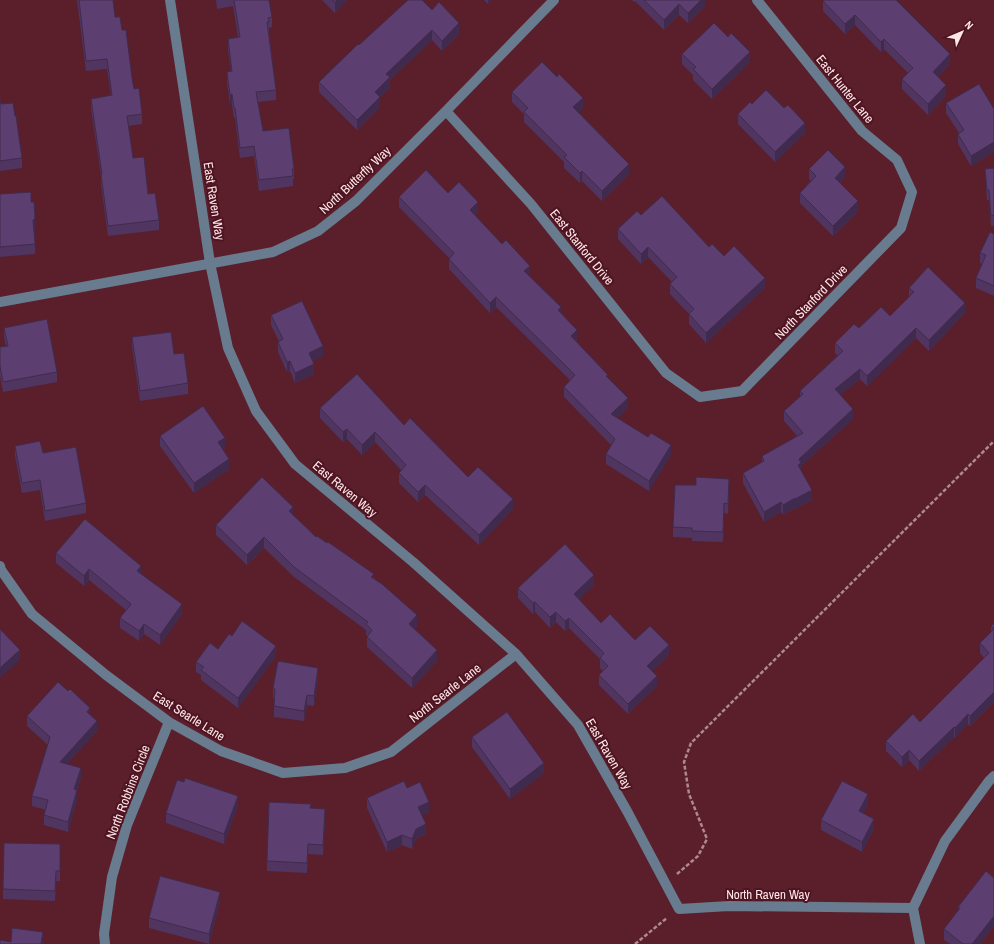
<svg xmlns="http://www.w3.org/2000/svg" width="994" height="944" viewBox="0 0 994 944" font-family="'Archivo Narrow',sans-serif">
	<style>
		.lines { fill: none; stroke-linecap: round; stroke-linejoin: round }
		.path { stroke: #b0888f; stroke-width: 2.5; stroke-dasharray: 4 2; stroke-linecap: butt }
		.minor { stroke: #687b8f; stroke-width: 10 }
		.wall { fill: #4f3560 }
		.shaded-wall { fill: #402b4e }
		.building { fill: #5c3e70; stroke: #402b4e }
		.labels { text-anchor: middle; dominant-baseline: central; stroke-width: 4; stroke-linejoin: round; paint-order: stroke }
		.street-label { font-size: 13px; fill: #ffe7e9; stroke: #4e1421 }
	</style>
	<rect width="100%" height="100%" fill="#5a1f2b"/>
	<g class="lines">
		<!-- path -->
		<path class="path" d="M677,874L698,856L707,839L689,794L684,762L691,743L994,441
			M635,944L667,918"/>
		<!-- minor -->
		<path class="minor" d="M170,0L210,263L228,348L256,411L295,464L413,562L516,654L578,725L627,811L679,909L729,906L913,908
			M446,111L531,204L666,373L700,397L742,391L901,228L912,192L897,160L862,131L757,0
			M0,302L273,252L318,231L356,201L446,111L554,0
			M0,566L1,570L32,614L106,675L169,722L221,751L283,773L345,768L391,752L516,654
			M913,908L945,841L989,781L994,776
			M913,908L920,944
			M105,944L104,934L112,877L127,825L169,722"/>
	</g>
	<!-- wall -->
	<path class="wall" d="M77,0H113L115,17L122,30L134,89L142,114V124L128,126L133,158L159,220V230L108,236L101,185V175L91,109V99L111,96L107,69L86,71Z
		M216,0H269L272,17V27L269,28V32L276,90V100L258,102L263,131L294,169V179H293V186L259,191L254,156L240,158L235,118H234L232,105H230L227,82V72L231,71L228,49V39L238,37L233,6L217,9Z
		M322,0H347L335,13Z
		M484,0H491L488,4Z
		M632,0H705V6L688,23L679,15L664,30L635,1L634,2Z
		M896,0L950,64L938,77L946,96L928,115L902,89V79L908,73L884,49L881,52L855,25L845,34L823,11V1Z
		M432,10L459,34L442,51L432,40L390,80V88L380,97V107L357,130L319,92V82Z
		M682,54L750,62L712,99L693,80V75L682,64Z
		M512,92L583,108L578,112L629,174L602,201L582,181L580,183L564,168V162L524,122V114L512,102Z
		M0,99L1,104L22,158V168L0,171Z
		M946,103L994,109V152L971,166L958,144V134L959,133L946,113Z
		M752,104L805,133L775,162L738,124V114Z
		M994,168V226H991L989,200H987L985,169Z
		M809,169L845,177L840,183L858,211L833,236L800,203V193L811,181L809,179Z
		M448,193L478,212L475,215L530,276L561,313L577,340L576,341L608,378L628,408L617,418L671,455L649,491L606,464V454L611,445L564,397V387L570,380L496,307L490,313L449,269V258L399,207V197Z
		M0,194L31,202L35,228L34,229L35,244V254L0,257Z
		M641,215L709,247L724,256L765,288L706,343L689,324V314L670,294V284L672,282L648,257L641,264L618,239V229Z
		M994,234V296L976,288V278L982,264L980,263V253Z
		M909,288L965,313L929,351L916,338L867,386L860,379L840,395L853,419L801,466V470L812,500L795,509V508L783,515L781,512L764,522L743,483V473L762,462V456L797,436L784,421V411L800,397V391L838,356L835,353V343L859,328L890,316L909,298Z
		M271,315L323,356L312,361L314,374L295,383L290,371L287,372L278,352V342L279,341L271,325Z
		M4,328L57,372V382L3,392L0,376V347L6,346L4,338Z
		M132,337L174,354L188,383V394L140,401L132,347Z
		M320,408L404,425L468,477L513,509L479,545L425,495L418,502L399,483V473L401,470L375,442L362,455L347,439L343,442L320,418Z
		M160,436L225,448L222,449L229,469L194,493L160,446Z
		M15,446L43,453L86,503V513L45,521L40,490L22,493L15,456Z
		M729,489L728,514L724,513L723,542L692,541V538L673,537V527Z
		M293,515L316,537L374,578L417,626L414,629L437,661L412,688L367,647V636L366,634V630L294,577L264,548L247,565L216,535V525Z
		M56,553L141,574L182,614L160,645L144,634L139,641L120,628V618L126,610L89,580L84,586L56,563Z
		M594,585L579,599L601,623L635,640L669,655L652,671L657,686L628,714L599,685V675L603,671L600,668V659L569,628L565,631L556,622L550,628L535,612L533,614L518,598V588Z
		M994,623V702L970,726L968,724L955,738L954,737L919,771L909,760L902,767L886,751V741L920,722L984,658L980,653V643L991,632V626Z
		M232,636L276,656L238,708L201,680V675L196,672V662L218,649Z
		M318,678L314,706L307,705L304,721L274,717V699L273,698V688Z
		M90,715L97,731L67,764L81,778L77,790V800L68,832L44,825V815L46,810L32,806V796L48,745L27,726V716Z
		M472,737L544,773L510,799L472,747Z
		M184,782L238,806L224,844L166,823V813Z
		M367,798L429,812L422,815L426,834L416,839L412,849L402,845L387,852L367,808Z
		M868,804L863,813L874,829L862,852L821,830V820Z
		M311,808L325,819L323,855L308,854L307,873L267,871V861Z
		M60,844V881H56L55,901L3,899V889Z
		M994,878V926L980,944H950L944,940V929L958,912V907Z
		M220,902L209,944L149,928V918Z"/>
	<!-- shaded-wall -->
	<path class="shaded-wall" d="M337,0H347L335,13V3Z
		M488,0H491L488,4Z
		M701,0H705V6L688,23V13Z
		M679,4V15L664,30V20Z
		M855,15V25L845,34V24Z
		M459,23V34L442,51V41Z
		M432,30V40L390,80V88L380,97V107L357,130V120L386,74Z
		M884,39V49L881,52V42Z
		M750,52V62L712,99V89Z
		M950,54V64L933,82V72Z
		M946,85V96L928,115V104Z
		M232,94V105H230V95Z
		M583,98V108L573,118V107Z
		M805,123V133L775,162V152Z
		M994,142V152L971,166V156Z
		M629,164V174L602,201V191Z
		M845,167V177L835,188V178Z
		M582,171V181L580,183V173Z
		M858,201V211L833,236V226Z
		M478,202V212L470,220V210Z
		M35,218V228L33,230V220Z
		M648,247V257L641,264V254Z
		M530,266V276L524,281V271Z
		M765,278V288L706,343V333Z
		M496,297V307L490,313V303Z
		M965,303V313L929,351V340Z
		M561,307V317L558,310Z
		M916,328V338L867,386V376Z
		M577,330V340L571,346V336Z
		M323,346V356L309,363V353Z
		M290,361V371L287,372V362Z
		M314,364V374L295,383V373Z
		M860,369V379L835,399V389Z
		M628,398V408L611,424V414Z
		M853,409V419L801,466V473L798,465L799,459Z
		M347,429V439L343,442V432Z
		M375,432V442L362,455V445Z
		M225,438V448L218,453V442Z
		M671,445V455L649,491V481Z
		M229,459V469L194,493V483Z
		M425,485V495L418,502V492Z
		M812,490V500L795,509V499Z
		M795,498V508L783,515V505Z
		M513,499V509L479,545V535Z
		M781,502V512L764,522V512Z
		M293,507V517L289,511Z
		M264,537V548L247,565V555Z
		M141,566V576L137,571Z
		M89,569V580L84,586V576Z
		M594,575V585L574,604V594Z
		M535,602V612L533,614V603Z
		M182,604V614L160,645V635Z
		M556,612V622L550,628V617Z
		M417,615V626L409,634V624Z
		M569,618V628L565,631V621Z
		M144,624V634L139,641V631Z
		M669,645V655L647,676V666Z
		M276,646V656L238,708V698Z
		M20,650V660L0,678V668Z
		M437,650V661L412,688V678Z
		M318,668V678L314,706V696Z
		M657,676V686L628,714V704Z
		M994,692V702L970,726V716Z
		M307,695V705L304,721V711Z
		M90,708V718L87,712Z
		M968,714V724L955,738V728Z
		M97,721V731L60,772V762Z
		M954,727V737L919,771V761Z
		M909,750V760L902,767V757Z
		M544,763V773L510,799V789Z
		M81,768V778L74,799V789Z
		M77,790V800L68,832V822Z
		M868,794V804L859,821V811Z
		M238,796V806L224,844V834Z
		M429,802V812L418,817V807Z
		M325,809V819L323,855V845Z
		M874,819V829L862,852V842Z
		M426,824V834L416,839L412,849V839L416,829Z
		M402,835V845L387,852V842Z
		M220,892V902L209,944V934Z
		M994,916V926L980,944H972Z
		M43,932V944H41Z"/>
	<!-- building -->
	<path class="building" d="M79,0H113L115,17H120L122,30H126L132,78L134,89L139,88L142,114L127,116L133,158L144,157L148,194L155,193L159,220L108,226L101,175L102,174L91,99L112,95L107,59L86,61Z
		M234,0H269L272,17L268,18L269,22H267L276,90L256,92L263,131L289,128L294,169H292L293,176L259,180L254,146L240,148L235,108H234L232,94L230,95L227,72L232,71L228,39L240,37Z
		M332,0H337L335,3Z
		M408,0H422L432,10L439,2L459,23L442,41L432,30L386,74L390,77L375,92L380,97L357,120L319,82L358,44L359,45Z
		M644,0H701L688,13L679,4L664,20Z
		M825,0H896L950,54L933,72L946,85L928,104L902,79L913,68L884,39L881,42L855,15L845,24L823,1Z
		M714,23L728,37L731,33L750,52L712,89L693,69L696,67L682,54Z
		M542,62L557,77L559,74L583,98L573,107L629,164L602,191L582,171L580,173L564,157L567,155L524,112L528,108L512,92Z
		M979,84L994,109V142L971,156L958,134L964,130L946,103Z
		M766,90L784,108L788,105L805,123L775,152L738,114L750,102L752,104Z
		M0,99L1,104L13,103L15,116H16L22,158L0,161Z
		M828,150L845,167L835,178L858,201L833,226L800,193L816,176L809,169Z
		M994,168V215L991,216L989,190H987L985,169Z
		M426,170L448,193L459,182L478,202L470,210L502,244L506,240L530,266L524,271L561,307L558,310L577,330L571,336L608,375L606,376L628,398L611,414L648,437L651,433L671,445L649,481L606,454L615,439L564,387L575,375L496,297L490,303L449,259L454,253L399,197Z
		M31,192V202H34L35,218L33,220L35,244L0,247V194Z
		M662,196L709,247L712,244L724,256L734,246L765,278L706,333L689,314L694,309L670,284L677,277L648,247L641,254L618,229L637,211L641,215Z
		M990,232L994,234V286L976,278L986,255L980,253Z
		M928,267L965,303L929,340L916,328L867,376L860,369L835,389L853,409L799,459L801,463L798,465L812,490L795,499V498L783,505L781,502L764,512L743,473L764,461L762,456L803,433L784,411L803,394L800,391L843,351L835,343L854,324L859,328L881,307L890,316L914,292L909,288Z
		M302,301L323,346L309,353L314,364L295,373L290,361L287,362L278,342L283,339L271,315Z
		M47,319L57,372L3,382L0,366V347L8,346L4,328Z
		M171,332L174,354L184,353L188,383L140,391L132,337Z
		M357,374L404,425L410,418L468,477L478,467L513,499L479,535L425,485L418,492L399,473L406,465L375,432L362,445L347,429L343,432L320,408Z
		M203,406L225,438L218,442L229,459L194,483L160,436Z
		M40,441L43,453L76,447L86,503L45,511L40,480L22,483L15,446Z
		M262,477L293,507L289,511L316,537L317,536L327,543L328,542L374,574L371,577L382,584L417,615L409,624L437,650L412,678L367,637L372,630L366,624L368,622L294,567L264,537L247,555L216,525Z
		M696,477L729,479L728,504L724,503L723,532L692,531V528L673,527L675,485H696Z
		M85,519L141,566L137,571L182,604L160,635L144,624L139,631L120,618L131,604L89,569L84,576L56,553Z
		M565,544L594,575L574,594L601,623L610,614L635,640L650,626L669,645L647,666L657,676L628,704L599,675L608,666L600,658L604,653L569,618L565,621L556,612L550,617L535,602L533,603L518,588Z
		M242,621L276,646L238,698L201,670L204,667L196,662L210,643L218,649L229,634L232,636Z
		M994,623V629L991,626Z
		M0,629L20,650L0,668Z
		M994,629V692L970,716L968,714L955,728L954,727L919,761L909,750L902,757L886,741L913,714L920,722L989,653L980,643Z
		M278,661L318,668L314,696L307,695L304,711L274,706L275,689L273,688Z
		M58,682L68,691L70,689L90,708L87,712L97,721L60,762L81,768L74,789L77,790L68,822L44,815L48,800L32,796L50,737L27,716Z
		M507,712L544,763L510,789L472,737Z
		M185,778L238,796L224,834L166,813L177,780L184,782Z
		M404,781L407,788L420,782L429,802L418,807L426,824L416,829L412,839L402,835L387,842L367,798Z
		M842,781L868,794L859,811L874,819L862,842L821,820Z
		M269,802L311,804L310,808L325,809L323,845L308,844L307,863L267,861Z
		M4,843L60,844V871H56L55,891L3,889Z
		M986,871L994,878V916L972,944H963L944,929L960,908L958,907Z
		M160,876L220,892L209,934L149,918Z
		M12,928L43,932L41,944H0V940L11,942Z"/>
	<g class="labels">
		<!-- street labels -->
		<g class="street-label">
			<text transform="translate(845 89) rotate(51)">East Hunter Lane</text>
			<text transform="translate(355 180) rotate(-43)">North Butterfly Way</text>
			<text transform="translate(214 201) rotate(81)">East Raven Way</text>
			<text transform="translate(582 247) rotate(51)">East Stanford Drive</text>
			<text transform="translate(811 302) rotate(-46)">North Stanford Drive</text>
			<text transform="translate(345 489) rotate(40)">East Raven Way</text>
			<text transform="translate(445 693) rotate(-38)">North Searle Lane</text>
			<text transform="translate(189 716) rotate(32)">East Searle Lane</text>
			<text transform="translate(609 754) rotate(60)">East Raven Way</text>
			<text transform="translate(128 792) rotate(-69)">North Robbins Circle</text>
			<text x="768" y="894">North Raven Way</text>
		</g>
	</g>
	<!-- north arrow -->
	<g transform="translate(962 32) rotate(46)" stroke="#4e1421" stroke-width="3" paint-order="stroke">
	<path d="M0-3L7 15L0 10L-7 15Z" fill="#ffe7e9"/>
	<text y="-6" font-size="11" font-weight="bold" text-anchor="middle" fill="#ffe7e9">N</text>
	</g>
</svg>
